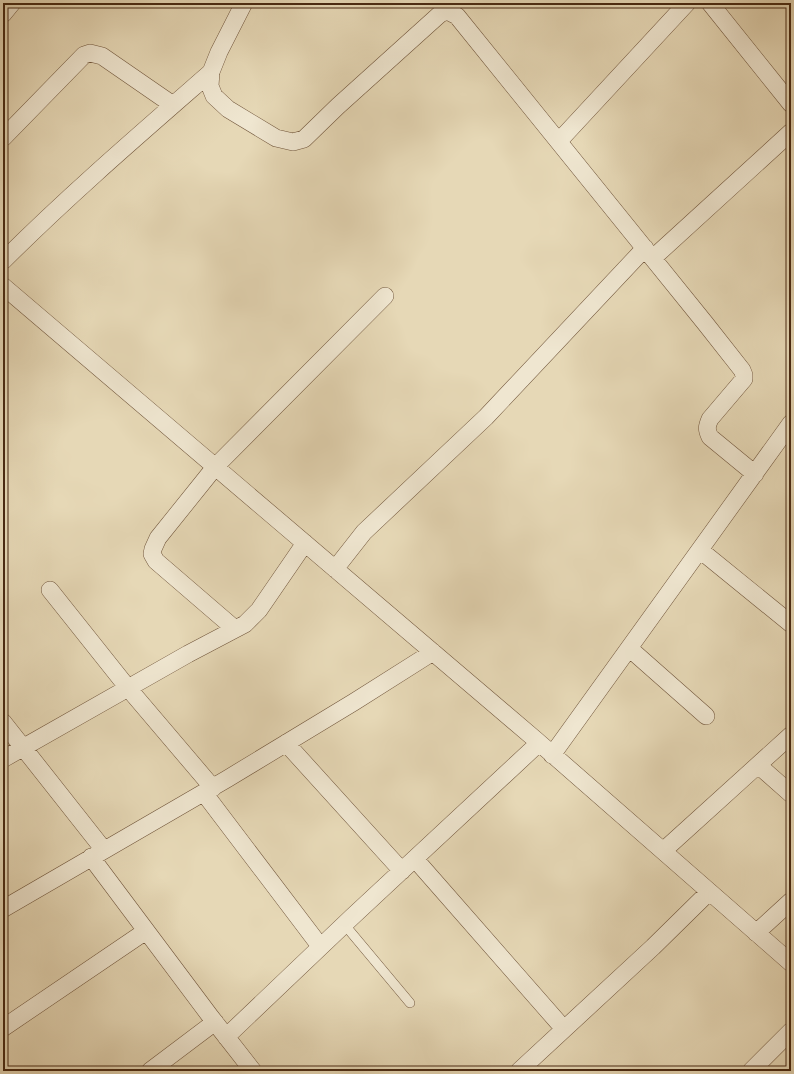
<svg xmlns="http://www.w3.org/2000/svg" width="794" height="1074" viewBox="0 0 794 1074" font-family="'Sorts Mill Goudy',serif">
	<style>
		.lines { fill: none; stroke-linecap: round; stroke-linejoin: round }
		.lane-casing { stroke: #70553b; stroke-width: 10 }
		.street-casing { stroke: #70553b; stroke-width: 18 }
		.lane { stroke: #efe6d0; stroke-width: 9 }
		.street { stroke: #efe6d0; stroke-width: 17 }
	</style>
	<rect width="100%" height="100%" fill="#e6d8b6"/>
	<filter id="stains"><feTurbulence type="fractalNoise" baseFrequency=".005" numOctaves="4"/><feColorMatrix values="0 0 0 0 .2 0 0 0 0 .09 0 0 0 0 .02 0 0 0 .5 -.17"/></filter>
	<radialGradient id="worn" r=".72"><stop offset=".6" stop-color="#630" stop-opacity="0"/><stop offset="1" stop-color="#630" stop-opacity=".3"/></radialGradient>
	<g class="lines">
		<!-- lane casing -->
		<g class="lane-casing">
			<path id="lane" d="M344,924L410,1003"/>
		</g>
		<!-- street casing -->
		<g class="street-casing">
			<path id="street" d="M244,3L219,52L211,72L210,86L214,96L228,109L276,138L293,142L304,139L338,106L440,14L447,11L457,16L705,323L742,370L744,375V379L710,419C707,426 706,429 710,437L755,474
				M710,3L791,104
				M3,14L12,3
				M3,138L84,55L90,53L102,56L173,105
				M559,141L687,3
				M653,258L791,132
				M3,261C69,195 140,134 211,72
				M3,286L536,740L791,963
				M700,550L791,624
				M335,569L364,532L486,417L645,248
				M50,590L128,688L213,788
				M235,629L156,561L152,554L153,549L158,538L215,467L385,296
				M629,648L706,716
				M3,722L104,850
				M286,743L402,871
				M552,755L791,423
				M3,759L188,654L245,624L259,610L305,543
				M758,765L791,794
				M204,793L320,946
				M663,851L791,735
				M91,857L210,1016L253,1071
				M415,859L564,1029
				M3,909L227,779L354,702L433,652
				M756,933L791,901
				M3,1028L146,931
				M226,1037L352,917L539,743
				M150,1071L215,1022
				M519,1071L653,947L709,892
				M751,1071L791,1031"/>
		</g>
		<!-- lane -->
		<use href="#lane" class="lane"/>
		<!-- street -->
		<use href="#street" class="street"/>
	</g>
	<!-- margin -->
	<rect width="794" height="1074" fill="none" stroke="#e6d8b6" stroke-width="16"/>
	<rect x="4" y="4" width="786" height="1066" fill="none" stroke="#482912" stroke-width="2"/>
	<rect x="8" y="8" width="778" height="1058" fill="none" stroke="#482912"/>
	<rect width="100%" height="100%" filter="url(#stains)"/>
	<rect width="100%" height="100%" fill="url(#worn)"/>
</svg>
